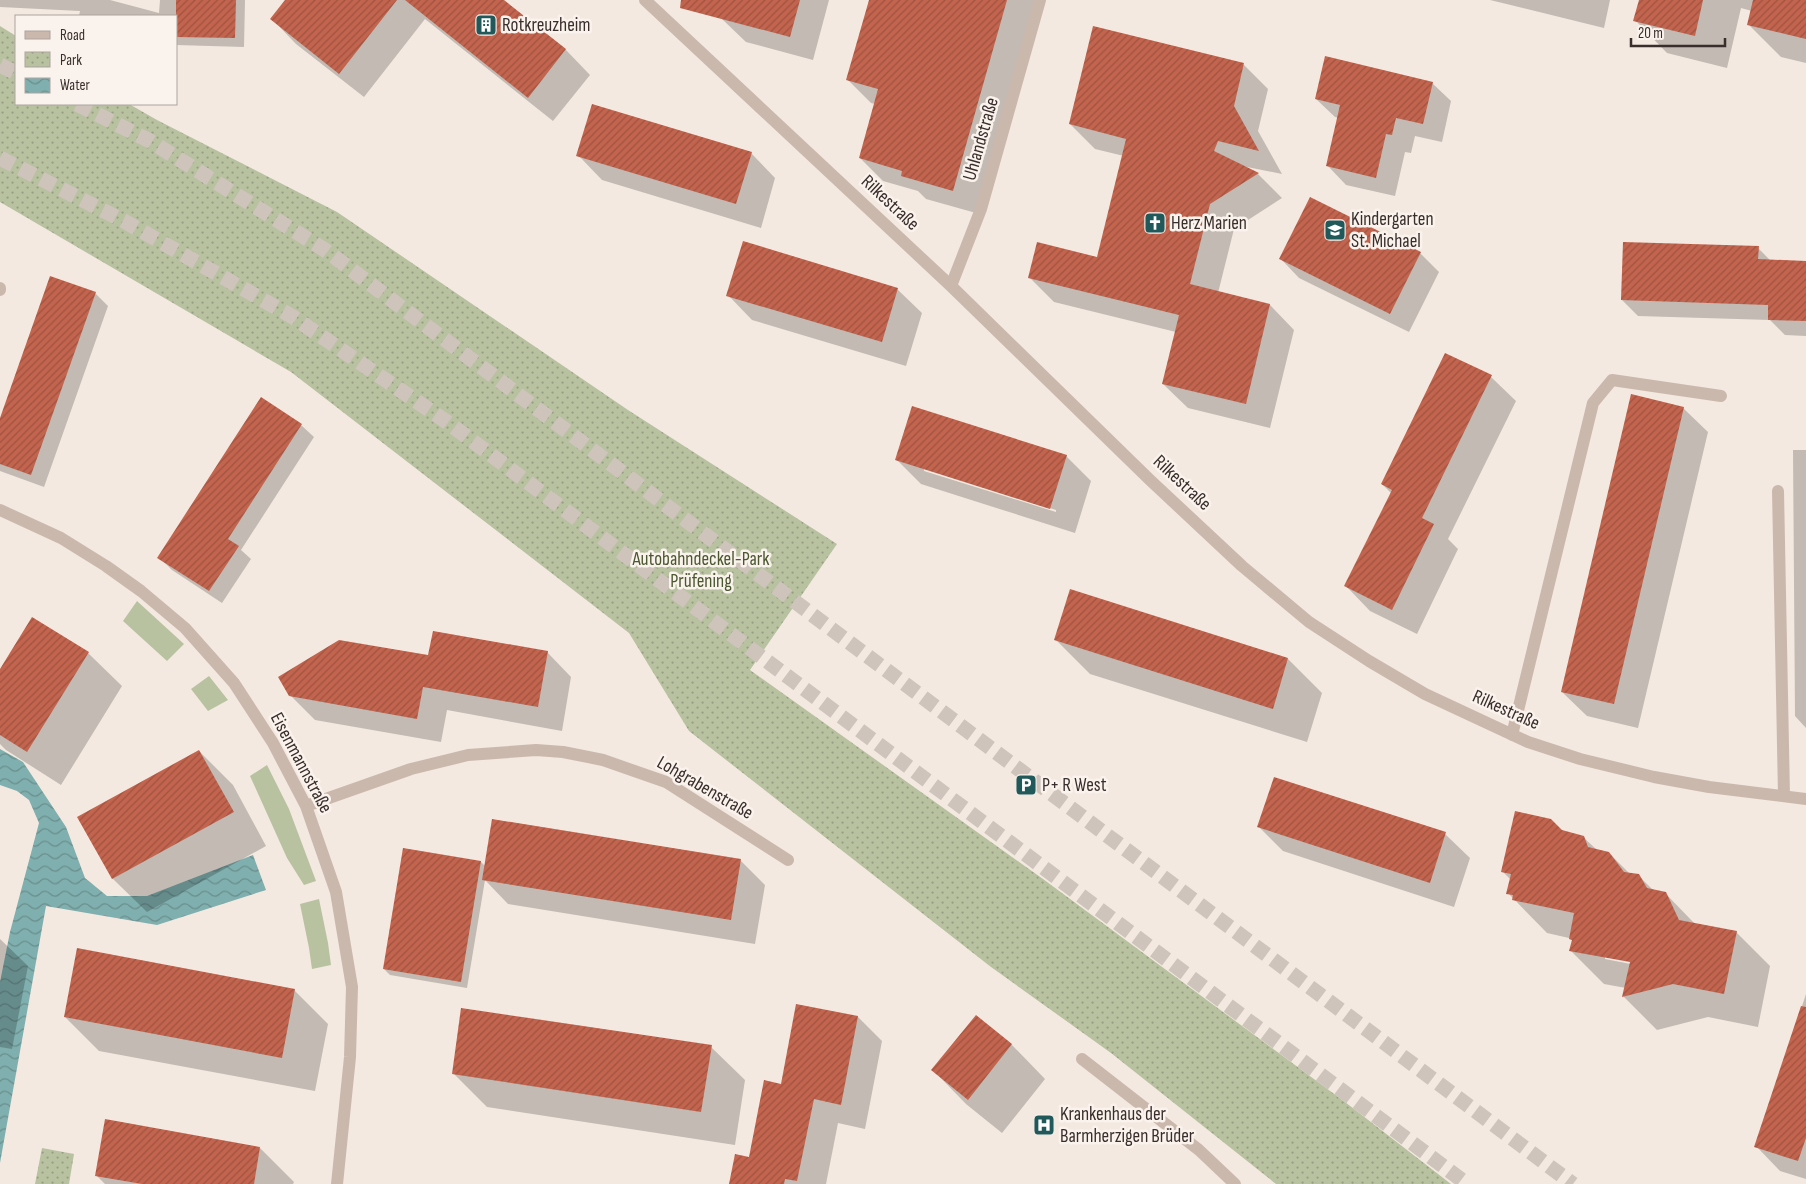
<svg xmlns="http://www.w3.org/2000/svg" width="1806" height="1184" viewBox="0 0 1806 1184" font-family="'Sofia Sans Condensed',sans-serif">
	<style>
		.grass { fill: #b8c2a0 }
		.park { fill: url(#park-dots) }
		.water { fill: url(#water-waves) }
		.shadow { fill: #0003; fill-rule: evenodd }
		.building { fill: url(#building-hatch) }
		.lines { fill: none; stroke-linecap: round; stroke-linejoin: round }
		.highway-tunnel { stroke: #cec4bc; stroke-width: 15; stroke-dasharray: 15 8; stroke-linecap: butt }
		.minor { stroke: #cbb8ac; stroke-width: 12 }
		.labels { text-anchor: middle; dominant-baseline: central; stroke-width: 5; stroke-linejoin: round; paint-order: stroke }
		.poi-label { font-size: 19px; fill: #392e2b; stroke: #faf3ed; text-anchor: start }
		.street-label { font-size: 19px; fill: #392e2b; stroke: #faf3ed }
		.park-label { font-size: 19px; fill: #4a572f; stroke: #faf3ed }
	</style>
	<defs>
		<pattern id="park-dots" width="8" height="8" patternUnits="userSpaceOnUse" patternTransform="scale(1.25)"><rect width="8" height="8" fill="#b8c2a0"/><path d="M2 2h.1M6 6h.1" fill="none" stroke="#979e83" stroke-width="1.8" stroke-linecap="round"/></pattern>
		<pattern id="water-waves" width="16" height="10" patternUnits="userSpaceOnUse" patternTransform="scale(1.25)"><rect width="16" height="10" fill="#7fafae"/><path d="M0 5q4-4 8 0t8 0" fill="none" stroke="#698f8e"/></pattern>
		<pattern id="building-hatch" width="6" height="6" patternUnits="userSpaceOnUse" patternTransform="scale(1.25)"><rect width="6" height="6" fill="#c3644e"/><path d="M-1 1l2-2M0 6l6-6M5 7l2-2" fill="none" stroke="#9f5341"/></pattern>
	</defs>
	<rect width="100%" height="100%" fill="#f3e9e0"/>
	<!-- grass -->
	<path class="grass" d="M137,601L184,644L167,661L123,621Z
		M209,676L228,700L208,711L191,689Z
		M267,765L289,809L316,881L304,885L287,858L250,776Z
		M319,899L328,943L331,965L312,969L309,948L300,904Z"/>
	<!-- park -->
	<path class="park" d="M0,26L16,36V104H129L157,120L337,212L628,410L837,544L750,670L1043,879L1345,1102L1451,1184H1276L1111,1053L991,967L689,731L629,633L291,372L0,202Z
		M42,1148L74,1154L69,1184H35Z"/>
	<!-- water -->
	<path class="water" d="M0,749L23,762L66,827L85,878L107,896H147L253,855L266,890L157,925L46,906L0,1163V982L10,932L39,823L29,800L17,791L0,785Z"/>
	<!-- shadow -->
	<path class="shadow" d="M0,0H110L159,13L160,0H245L244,47L176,45V16H79L80,11L0,7Z
		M287,0H502L566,50L590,75L553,121L425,19L364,97L296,44L272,19Z
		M727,0H829L813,60L746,42L722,19Z
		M870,0H1036L976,213L926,199L918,191L883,181L860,158L875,104L871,103L848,80Z
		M1490,0H1610L1604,28Z
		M1640,0H1806V63L1781,57L1749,25L1752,11L1741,8L1727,68L1667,53L1635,20Z
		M1094,27L1244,65L1268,89L1258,131L1282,174L1242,166L1258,174L1282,198L1234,229L1218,293L1270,305L1294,330L1270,428L1188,408L1163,384L1176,332L1054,302L1029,277L1098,259L1124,156L1095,149L1070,124Z
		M1432,83L1451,101L1442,142L1415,136L1411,153L1405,152L1395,196L1346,185L1328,166L1339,118L1335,117L1316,99Z
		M751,153L775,178L761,228L602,180L578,155Z
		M1758,248L1771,261L1806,262V336L1785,335L1770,320L1638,316L1622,300Z
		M1420,253L1439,272L1409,332L1299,278L1281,259Z
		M897,289L922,313L906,366L752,320L728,295Z
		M95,293L108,306L44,487L0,471V422Z
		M1491,377L1516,401L1448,539L1458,549L1417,634L1370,611L1346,586L1391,493L1382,484Z
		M1683,408L1708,432L1638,728L1587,716L1562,692Z
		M301,425L314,437L241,550L251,559L222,603L172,570L159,557Z
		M1793,450H1806V728L1795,716Z
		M1066,456L1091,481L1075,533L921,484L897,460ZM924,468L1056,510V512L924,471Z
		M1071,591L1288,659L1322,693L1307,742L1090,674L1056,640Z
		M547,652L571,677L562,731L447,710L441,742L315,720L290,695L429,657Z
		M88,653L122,686L61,785L6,750L0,744V671Z
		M199,751L233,785L266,846L147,912L113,879L79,817Z
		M1259,827L1445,834L1470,858L1454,907L1283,851Z
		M1561,831L1583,837L1597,850L1609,853L1630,874L1638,875L1654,891L1665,893L1696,925L1736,932L1770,966L1758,1027L1708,1017L1657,1030L1624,997L1626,988L1604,984L1570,950L1573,941L1569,938L1547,933L1508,893L1511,880L1503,872ZM1605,956L1636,962V965L1605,959Z
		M740,860L765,885L755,944L508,904L485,880L467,988L390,975L384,969L481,862L486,867Z
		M0,939L28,966L12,1049L0,1047Z
		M294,990L328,1024L315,1091L99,1051L65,1017Z
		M1806,994V1179L1780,1171L1756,1146Z
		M976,1016L1012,1045L1045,1079L1002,1133L966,1104L933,1070Z
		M858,1017L882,1041L865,1129L838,1123L826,1184H730L750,1158L782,1085Z
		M711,1047L745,1080L735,1145L487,1107L453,1073Z
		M260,1148L294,1182L293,1184H105L96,1175Z"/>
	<!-- building -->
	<path class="building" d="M176,0H236L235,38L176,37Z
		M285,0H397L339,74L270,19Z
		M405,0H504L566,49L528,98Z
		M681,0H800L790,37L680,8Z
		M869,0H1007L953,191L901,176L902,171L859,158L878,89L846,80Z
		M1639,0H1703L1695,36L1633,21Z
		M1753,0H1806V39L1747,25Z
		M1093,26L1244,63L1234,106L1259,151L1218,141L1214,151L1259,173L1210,204L1190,284L1270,304L1246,404L1162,384L1179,315L1028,278L1037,242L1097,257L1126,139L1069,124Z
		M1325,56L1433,82L1423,124L1396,118L1392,135L1386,134L1376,178L1326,166L1340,105L1315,99Z
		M592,104L752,152L736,204L576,156Z
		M1310,197L1421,252L1390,314L1279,259Z
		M743,241L898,288L882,342L726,296Z
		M1623,242L1759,246L1758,259L1806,261V321L1768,320V305L1621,300Z
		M50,276L96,292L31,475L0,464V418Z
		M1445,353L1492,375L1422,518L1434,524L1392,610L1344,586L1392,490L1381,484Z
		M1631,394L1684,407L1614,704L1561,692Z
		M261,397L302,424L228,539L239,546L209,591L157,558Z
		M912,406L1067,455L1050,509L895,460Z
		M1070,589L1288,658L1273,709L1054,640Z
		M32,617L89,652L27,752L0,735V669Z
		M433,631L548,651L538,707L423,687L417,719L289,696L278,677L339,640L428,655Z
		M199,750L234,812L112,879L77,817Z
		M1274,777L1446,832L1430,883L1257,827Z
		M1515,811L1551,819L1562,830L1584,836L1588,847L1609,852L1624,872L1639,874L1647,888L1666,892L1679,920L1737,931L1724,994L1673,984L1622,997L1630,962L1569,951L1572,940L1569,939L1574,913L1512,900L1513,895L1506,894L1511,874L1501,872Z
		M492,819L741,859L731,920L482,880Z
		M403,848L481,861L461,982L383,969Z
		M77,948L295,989L282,1058L64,1017Z
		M796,1004L858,1016L841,1105L814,1099L797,1181L785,1179L784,1184H729L735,1154L749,1157L764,1080L781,1084Z
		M1801,1006L1806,1007V1138L1798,1161L1754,1147Z
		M461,1008L712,1045L701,1112L452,1074Z
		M976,1015L1012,1044L968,1100L931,1070Z
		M105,1119L260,1147L254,1184H142L95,1176Z"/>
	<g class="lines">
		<!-- highway-tunnel -->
		<path class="highway-tunnel" d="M0,65L16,73
			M77,104L150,141L325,250L1573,1184
			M0,158L124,221L293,317L447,422L1467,1184"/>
		<!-- minor -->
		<path class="minor" d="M645,0L951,286L1150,480L1242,566L1309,622L1369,661L1425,694L1528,742L1580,759L1654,777L1709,787L1806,799
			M951,286L981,209L1040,0
			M0,290V288
			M1778,491L1784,796
			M0,510L61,538L106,566L141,591L185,628L234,683L273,743L306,806L336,892L352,987L350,1057L337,1184
			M1512,735L1593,403L1612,380L1721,396
			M306,806L411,769L468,755L536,750L563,752L603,760L666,782L788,860
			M1082,1059L1199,1150L1235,1184"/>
	</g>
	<!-- icons -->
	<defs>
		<g id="building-square" transform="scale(1.125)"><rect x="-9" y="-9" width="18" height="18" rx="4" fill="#21595a" stroke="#faf3ed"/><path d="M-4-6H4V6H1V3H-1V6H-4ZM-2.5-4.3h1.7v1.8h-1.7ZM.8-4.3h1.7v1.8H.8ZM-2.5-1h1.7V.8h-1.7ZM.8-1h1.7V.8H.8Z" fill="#fff"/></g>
		<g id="church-square" transform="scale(1.125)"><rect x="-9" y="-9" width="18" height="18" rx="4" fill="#21595a" stroke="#faf3ed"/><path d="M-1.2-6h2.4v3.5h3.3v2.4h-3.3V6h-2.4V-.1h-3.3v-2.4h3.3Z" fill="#fff"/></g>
		<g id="school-square" transform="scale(1.125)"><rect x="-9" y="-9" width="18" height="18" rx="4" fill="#21595a" stroke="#faf3ed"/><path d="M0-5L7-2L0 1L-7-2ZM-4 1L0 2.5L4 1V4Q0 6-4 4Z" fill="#fff"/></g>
		<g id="parking-square" transform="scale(1.125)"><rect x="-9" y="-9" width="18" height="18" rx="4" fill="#21595a" stroke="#faf3ed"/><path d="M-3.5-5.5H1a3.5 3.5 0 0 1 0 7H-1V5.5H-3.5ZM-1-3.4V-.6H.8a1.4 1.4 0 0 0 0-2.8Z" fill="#fff"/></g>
		<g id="hospital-square" transform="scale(1.125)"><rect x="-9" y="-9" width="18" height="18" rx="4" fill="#21595a" stroke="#faf3ed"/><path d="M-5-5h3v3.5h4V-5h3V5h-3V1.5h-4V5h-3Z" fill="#fff"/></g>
	</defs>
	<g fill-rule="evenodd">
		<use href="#building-square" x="486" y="25"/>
		<use href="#church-square" x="1155" y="223"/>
		<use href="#school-square" x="1335" y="230"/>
		<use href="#parking-square" x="1026" y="785"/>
		<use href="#hospital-square" x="1044" y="1125"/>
	</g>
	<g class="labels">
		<!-- poi labels -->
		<g class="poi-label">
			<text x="502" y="25">Rotkreuzheim</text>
			<text x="1351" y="219">Kindergarten<tspan x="1351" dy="22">St. Michael</tspan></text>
			<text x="1171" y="223">Herz Marien</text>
			<text x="1042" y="785">P+ R West</text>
			<text x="1060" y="1114">Krankenhaus der<tspan x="1060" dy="22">Barmherzigen Brüder</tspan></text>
		</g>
		<!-- street labels -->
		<g class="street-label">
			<text transform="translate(981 139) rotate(-74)">Uhlandstraße</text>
			<text transform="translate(890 203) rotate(43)">Rilkestraße</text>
			<text transform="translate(1182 483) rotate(43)">Rilkestraße</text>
			<text transform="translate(1506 710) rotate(24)">Rilkestraße</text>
			<text transform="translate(301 763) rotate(62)">Eisenmannstraße</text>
			<text transform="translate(705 788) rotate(30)">Lohgrabenstraße</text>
		</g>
		<!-- park labels -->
		<g class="park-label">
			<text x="701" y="559">Autobahndeckel-Park<tspan x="701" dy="22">Prüfening</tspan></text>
		</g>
	</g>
	<!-- legend -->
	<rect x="15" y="15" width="162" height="90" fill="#faf3ed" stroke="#ada49f"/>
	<rect x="25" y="31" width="25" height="8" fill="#cbb8ac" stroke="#ada49f"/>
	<text x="60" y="40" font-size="15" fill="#392e2b">Road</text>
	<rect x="25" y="52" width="25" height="15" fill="url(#park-dots)" stroke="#ada49f"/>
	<text x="60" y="65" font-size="15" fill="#392e2b">Park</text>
	<rect x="25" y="78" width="25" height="15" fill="url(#water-waves)" stroke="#ada49f"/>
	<text x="60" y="90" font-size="15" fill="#392e2b">Water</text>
	<!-- scale -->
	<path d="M1631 38v8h94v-8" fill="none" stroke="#392e2b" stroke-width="2.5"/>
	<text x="1638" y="38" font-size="15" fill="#392e2b" stroke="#faf3ed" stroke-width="4" paint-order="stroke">20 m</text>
</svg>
